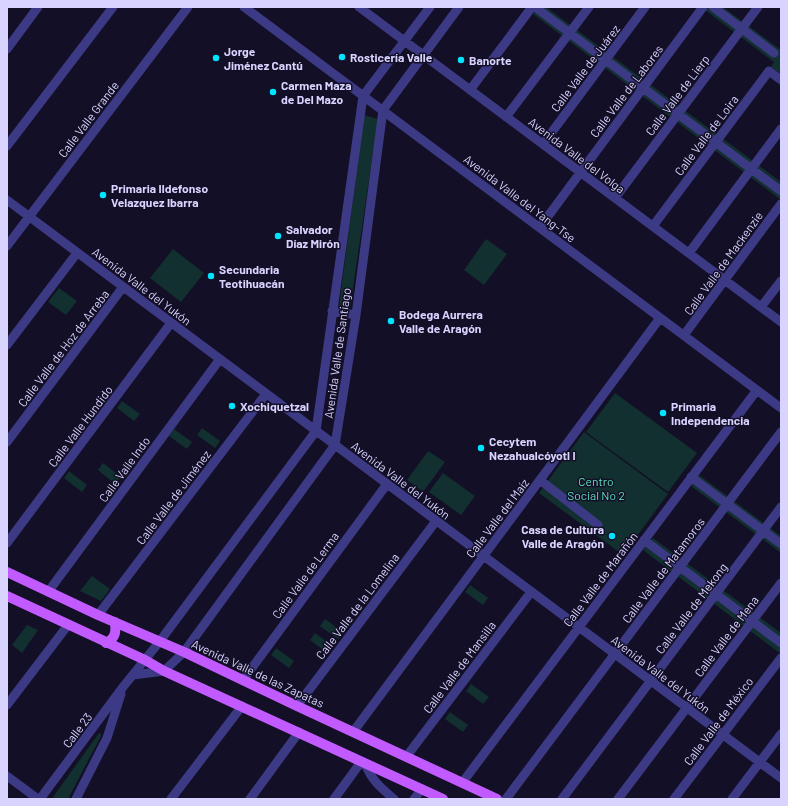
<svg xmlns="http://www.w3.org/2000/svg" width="788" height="806" viewBox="0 0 788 806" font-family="Barlow,sans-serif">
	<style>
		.green { fill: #12302f }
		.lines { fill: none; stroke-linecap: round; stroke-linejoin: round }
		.minor { stroke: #3d3a85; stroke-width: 9 }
		.major { stroke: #c25bff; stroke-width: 10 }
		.poi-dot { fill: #00e5ff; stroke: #130f26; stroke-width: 1.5 }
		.labels { text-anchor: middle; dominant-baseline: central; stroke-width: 3; stroke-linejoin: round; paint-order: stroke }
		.poi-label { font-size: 12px; font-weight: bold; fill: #d9d4ff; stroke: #130f26; text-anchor: start }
		.street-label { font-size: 12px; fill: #d9d4ff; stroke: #130f26 }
		.park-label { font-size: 12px; fill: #5fe0c0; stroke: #130f26 }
	</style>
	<rect width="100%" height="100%" fill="#130f26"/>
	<!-- green -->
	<path class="green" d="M538,7H546L781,182V200L533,14Z
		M701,7H723L781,50V74L771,67L774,62Z
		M364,115L378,119L350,308L339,306Z
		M486,239L507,254L484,285L464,270Z
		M173,249L204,273L181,302L150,278Z
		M59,288L77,301L66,315L48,302Z
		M615,393L697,453L668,492L586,432Z
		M122,401L140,414L134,421L117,408Z
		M202,428L220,441L215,448L197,435Z
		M174,429L192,442L187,449L169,436Z
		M584,432L668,494L623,555L539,493Z
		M428,451L445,462L423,492L407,480Z
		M103,463L121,477L115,484L98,470Z
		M69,471L87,485L82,492L64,478Z
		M443,473L475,496L461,515L429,492Z
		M699,475L781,536V553L691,486Z
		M653,538L781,633V654L643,550Z
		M92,576L110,589L101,601L80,591Z
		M470,585L488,598L483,605L465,592Z
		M325,619L343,632L338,639L320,626Z
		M27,625L38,630L22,653L12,645Z
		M315,633L333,646L327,653L310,640Z
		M276,648L294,661L289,668L271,655Z
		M471,684L489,697L483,704L466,691Z
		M450,712L468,725L463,732L445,719Z
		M99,733L101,734V736L68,799H57L53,797Z"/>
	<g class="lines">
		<!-- minor -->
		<path class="minor" d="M244,7L781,408
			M359,7L781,322
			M535,7L781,191
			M713,7L774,53
			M7,49L38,7
			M470,90L532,7
			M506,117L589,7
			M543,144L645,7
			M7,146L113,7
			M615,198L758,7
			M7,200L781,778
			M653,226L769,71L781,80
			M540,227L703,7
			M7,246L188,7
			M689,253L781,129
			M761,307L781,281
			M332,311L356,315
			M684,335L781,204
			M7,345L77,253
			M7,442L123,287
			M691,477L781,544
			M540,480L598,525
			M644,540L781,643
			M7,543L171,323
			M48,592L220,359
			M98,615L266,394
			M133,675L164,671L184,652L335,445L356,315L383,110L459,7
			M243,680L387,484
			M7,705L68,625
			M297,706L436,521
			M353,732L660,318
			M406,757L531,592
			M365,763C371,780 381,788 394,799
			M7,776L38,799
			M462,783L757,390
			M40,799L123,687L160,641L316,431L363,96L430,7
			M76,799L107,738L121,694
			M171,799L242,706
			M250,799L299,732
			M334,799L361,762
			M414,799L422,789
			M506,799L781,432
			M562,799L781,507
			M618,799L781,583
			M674,799L781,658
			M732,799L781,734"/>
		<!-- major -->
		<path class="major" d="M7,572L98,615L184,652L297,706L497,799
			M7,596L145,660L164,671L443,799
			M106,643C116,638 116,632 115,622"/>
	</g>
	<!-- markers -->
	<g class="poi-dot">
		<circle cx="342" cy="57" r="4"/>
		<circle cx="216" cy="58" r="4"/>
		<circle cx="461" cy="60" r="4"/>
		<circle cx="273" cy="92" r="4"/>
		<circle cx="103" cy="195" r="4"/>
		<circle cx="278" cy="236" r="4"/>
		<circle cx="211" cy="276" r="4"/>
		<circle cx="391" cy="321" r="4"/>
		<circle cx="232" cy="406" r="4"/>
		<circle cx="663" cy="413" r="4"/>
		<circle cx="481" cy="448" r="4"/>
		<circle cx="612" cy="536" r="4"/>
	</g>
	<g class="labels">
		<!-- poi labels -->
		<g class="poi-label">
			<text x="224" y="51">Jorge<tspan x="224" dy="14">Jiménez Cantú</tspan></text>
			<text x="350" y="57">Rosticería Valle</text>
			<text x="469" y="60">Banorte</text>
			<text x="281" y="85">Carmen Maza<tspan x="281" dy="14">de Del Mazo</tspan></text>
			<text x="111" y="188">Primaria Ildefonso<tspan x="111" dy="14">Velazquez Ibarra</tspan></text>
			<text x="286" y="229">Salvador<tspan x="286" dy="14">Díaz Mirón</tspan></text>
			<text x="219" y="269">Secundaria<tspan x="219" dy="14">Teotihuacán</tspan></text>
			<text x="399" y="314">Bodega Aurrera<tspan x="399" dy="14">Valle de Aragón</tspan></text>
			<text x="240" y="406">Xochiquetzal</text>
			<text x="671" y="406">Primaria<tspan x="671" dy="14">Independencia</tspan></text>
			<text x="489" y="441">Cecytem<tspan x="489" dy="14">Nezahualcóyotl I</tspan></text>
			<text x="604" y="529" text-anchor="end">Casa de Cultura<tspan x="604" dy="14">Valle de Aragón</tspan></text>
		</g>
		<!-- street labels -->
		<g class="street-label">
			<text transform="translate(585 68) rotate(-53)">Calle Valle de Juárez</text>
			<text transform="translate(626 91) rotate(-53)">Calle Valle de Labores</text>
			<text transform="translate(677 95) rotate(-53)">Calle Valle de Lierp</text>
			<text transform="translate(88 119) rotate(-53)">Calle Valle Grande</text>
			<text transform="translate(706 135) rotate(-53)">Calle Valle de Loira</text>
			<text transform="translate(577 155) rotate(37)">Avenida Valle del Volga</text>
			<text transform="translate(520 198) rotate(37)">Avenida Valle del Yang-Tse</text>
			<text transform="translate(723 263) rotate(-54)">Calle Valle de Mackenzie</text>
			<text transform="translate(142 286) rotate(37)">Avenida Valle del Yukón</text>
			<text transform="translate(63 348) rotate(-53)">Calle Valle de Hoz de Arreba</text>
			<text transform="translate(337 353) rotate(-82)">Avenida Valle de Santiago</text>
			<text transform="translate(80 426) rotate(-53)">Calle Valle Hundido</text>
			<text transform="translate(124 469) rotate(-54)">Calle Valle Indo</text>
			<text transform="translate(401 480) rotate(37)">Avenida Valle del Yukón</text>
			<text transform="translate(173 497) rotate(-53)">Calle Valle de Jiménez</text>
			<text transform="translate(497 518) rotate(-53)">Calle Valle del Maíz</text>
			<text transform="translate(663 570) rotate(-53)">Calle Valle de Matamoros</text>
			<text transform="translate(305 575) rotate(-54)">Calle Valle de Lerma</text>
			<text transform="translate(600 579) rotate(-53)">Calle Valle de Marañón</text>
			<text transform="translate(357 606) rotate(-53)">Calle Valle de la Lomelina</text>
			<text transform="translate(691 608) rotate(-53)">Calle Valle de Mekong</text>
			<text transform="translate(726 636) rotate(-53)">Calle Valle de Mena</text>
			<text transform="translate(459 667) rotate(-53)">Calle Valle de Mansilla</text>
			<text transform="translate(258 673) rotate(25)">Avenida Valle de las Zapatas</text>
			<text transform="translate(661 674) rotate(37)">Avenida Valle del Yukón</text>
			<text transform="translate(718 721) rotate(-53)">Calle Valle de México</text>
			<text transform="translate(77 730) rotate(-53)">Calle 23</text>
		</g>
		<!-- park labels -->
		<g class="park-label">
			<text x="596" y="481">Centro<tspan x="596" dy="14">Social No 2</tspan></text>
		</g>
	</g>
	<!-- border -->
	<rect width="788" height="806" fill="none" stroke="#d9d4ff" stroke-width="16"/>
</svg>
